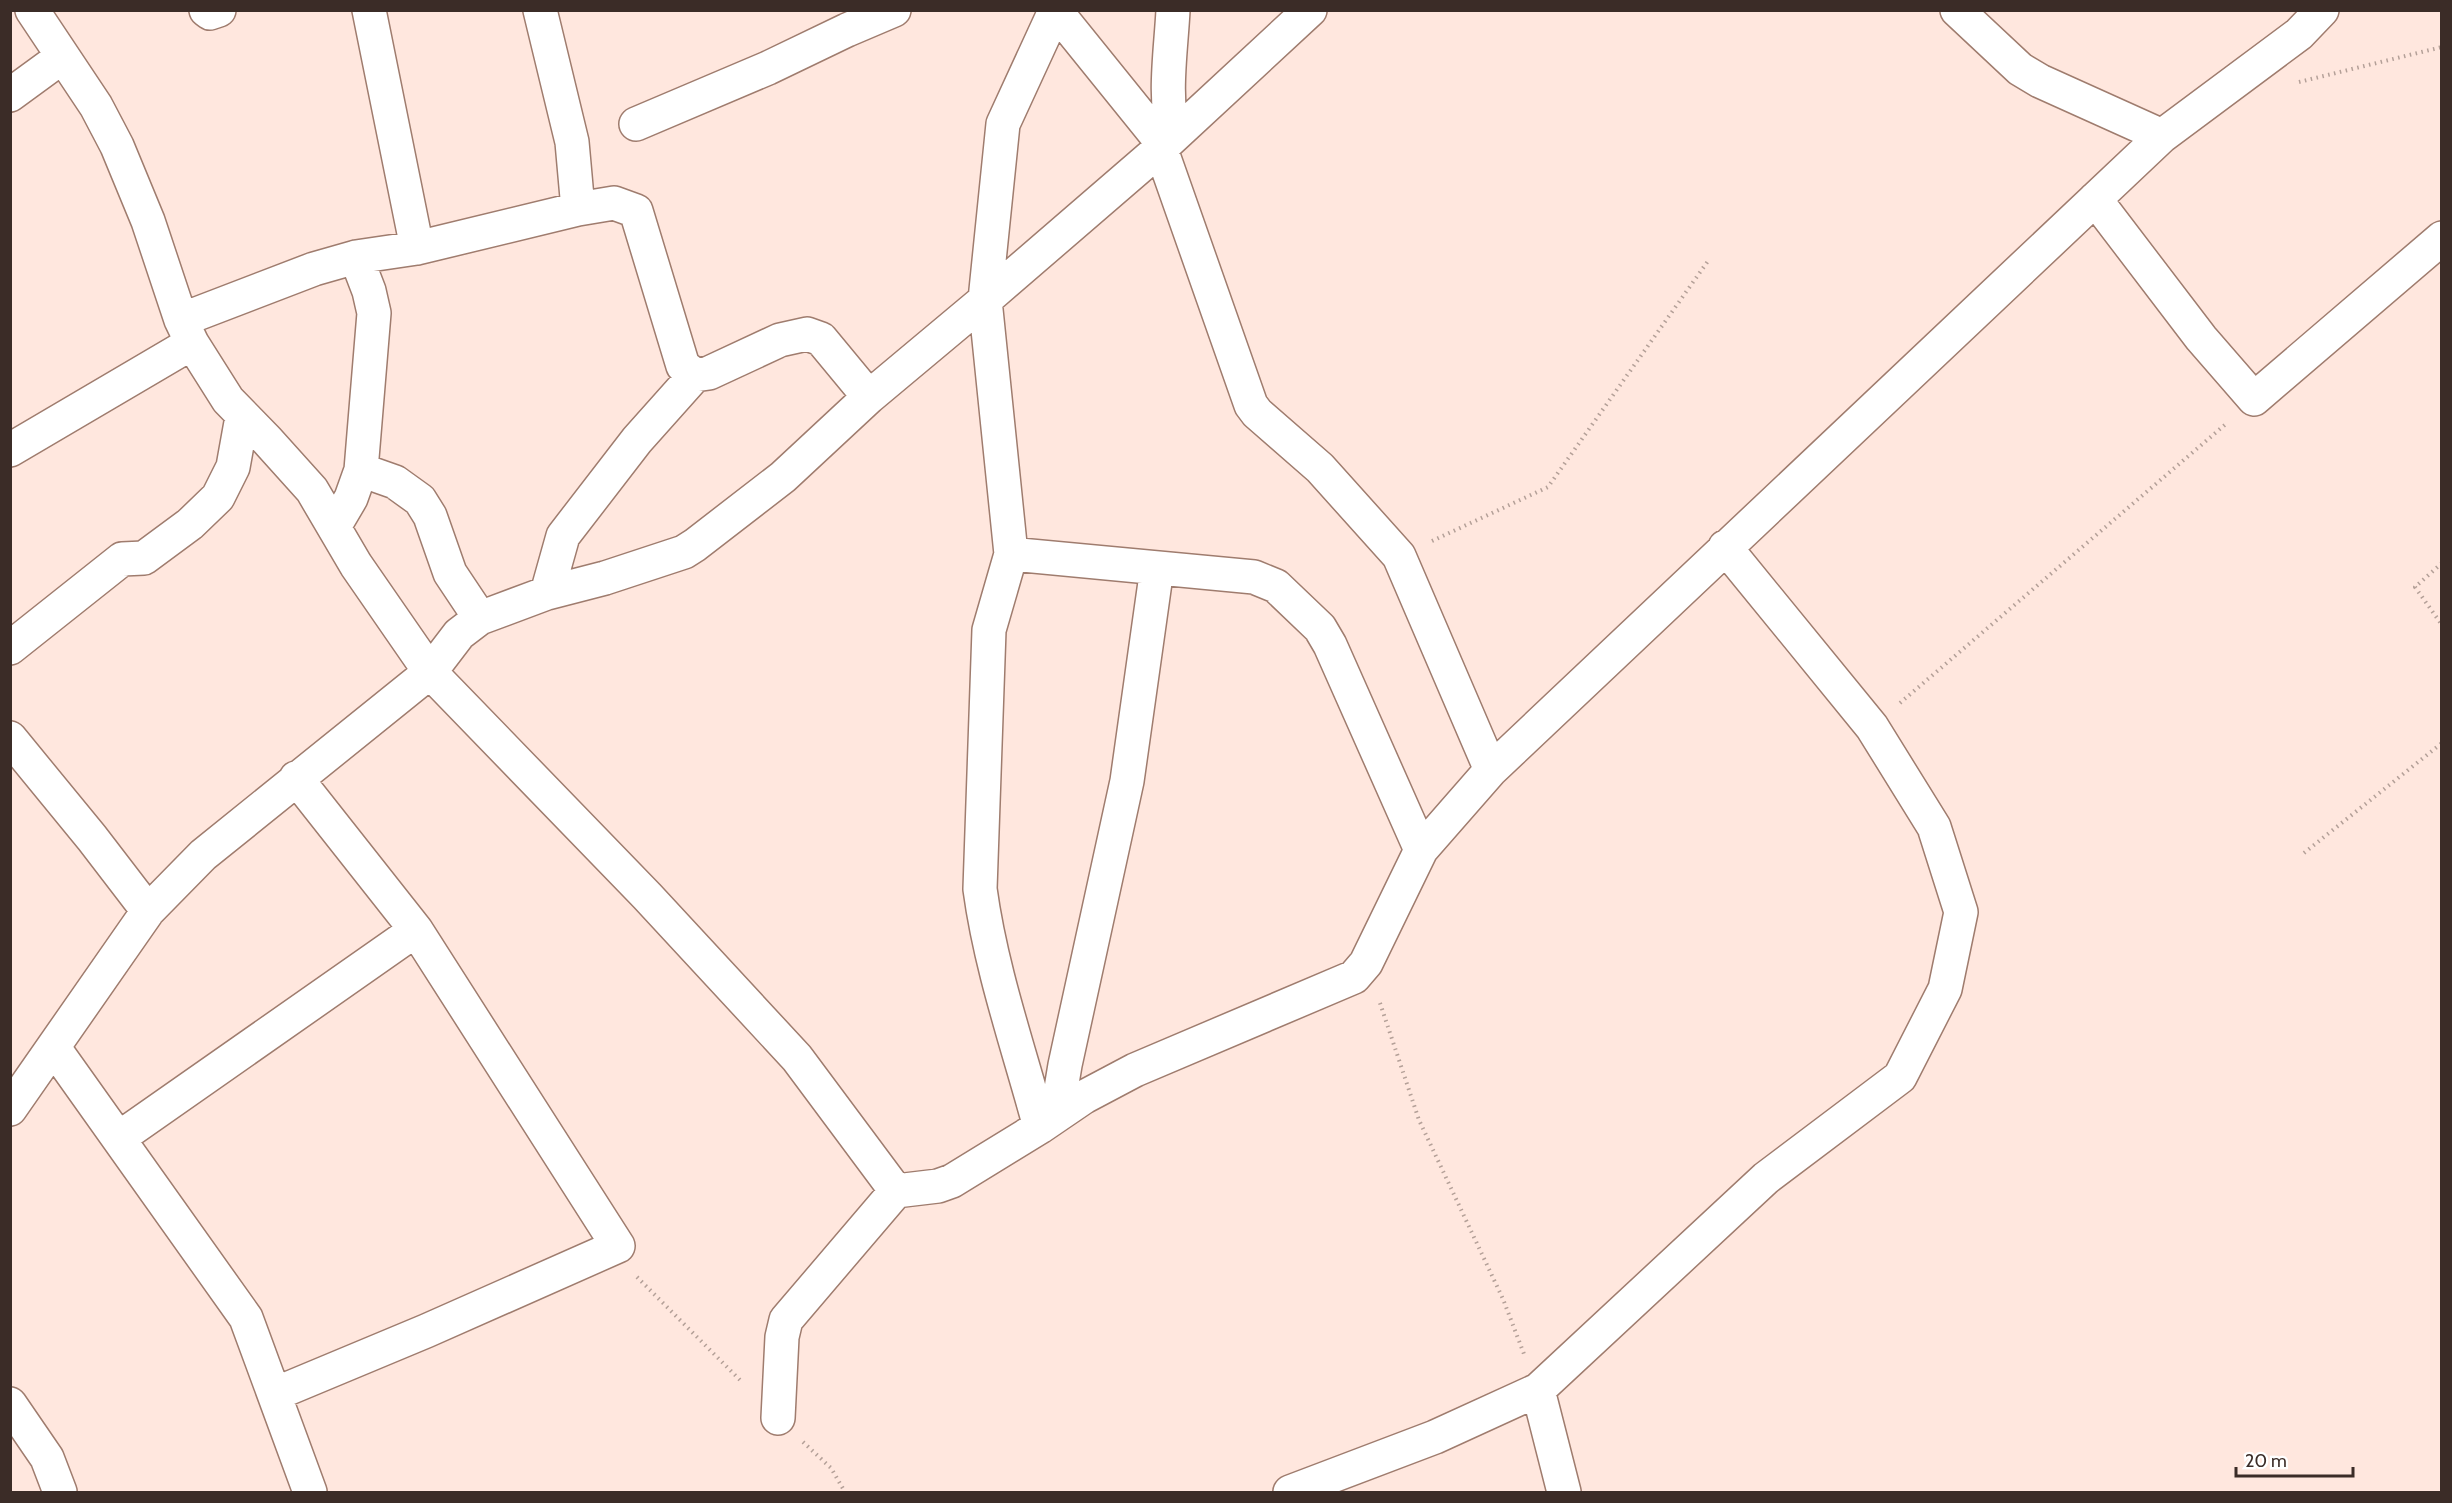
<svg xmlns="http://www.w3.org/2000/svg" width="2452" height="1503" viewBox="0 0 2452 1503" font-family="Cabin,sans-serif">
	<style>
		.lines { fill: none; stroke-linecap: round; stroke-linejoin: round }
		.minor-casing { stroke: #9f7c6e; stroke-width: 36 }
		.path { stroke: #b4a098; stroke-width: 4; stroke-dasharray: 1.5 4.5; stroke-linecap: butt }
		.minor { stroke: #fff; stroke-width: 33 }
	</style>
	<rect width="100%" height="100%" fill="#ffe7de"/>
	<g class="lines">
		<!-- minor casing -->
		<g class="minor-casing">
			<path id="minor" d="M32,10L96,106L117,146L148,221L181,320L192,343L228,400L267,440L312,490L356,565L430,672L647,896L797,1058L896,1191
				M206,10L210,13L219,10
				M369,10L417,248
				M540,10L572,142L578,209
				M1055,10L1156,135L1251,405L1257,413L1320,468L1399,556L1491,770
				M1173,10C1171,51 1163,97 1174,136
				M1957,10L2020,69L2040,81L2162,136
				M10,95L62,57
				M636,124L768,68L847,30L894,10
				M2095,199L2201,338L2254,399L2442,238
				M181,320L314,269L356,257L417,248L578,209L614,203L636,211L683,366L695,375L709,373L780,340L807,334L821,339L869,397
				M10,450L192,343
				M361,470L395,482L420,500L430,516L450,573L480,618
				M334,527L351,498L361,470L374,313L369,291L356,257
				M1011,554L1254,577L1276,586L1320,628L1330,645L1421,850
				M547,593L563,536L637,440L695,375
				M10,648L122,559L144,558L190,524L218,497L233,467L242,417
				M10,738L92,838L148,911
				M54,1048L246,1318L310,1492
				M10,1109L148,911L203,855L430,672L459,634L480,618L547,593L605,578L684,552L695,545L783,477L869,397L985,300L1160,149L1310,10
				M1063,1111L1061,1089L1065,1065L1127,781L1157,568
				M1040,1127C1019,1049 991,970 980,889L989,630L1011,554L985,300L1003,124L1055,11
				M119,1138L416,930
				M1538,1390L1564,1492
				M275,1394L426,1331L618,1246L416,930L296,778
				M10,1404L47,1458L60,1492
				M778,1418L782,1337L786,1320L896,1191L938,1186L952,1181L1040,1127L1084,1097L1135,1070L1354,977L1366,963L1421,850L1491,770L2162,136L2299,34L2322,10
				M1290,1492L1435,1437L1538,1390L1766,1178L1900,1077L1945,989L1961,912L1934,827L1872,727L1725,547"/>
		</g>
		<!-- path -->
		<path class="path" d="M2299,82L2442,47
			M1432,541L1548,487L1708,261
			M2442,563L2415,587L2442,625
			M1900,703L2227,423
			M2304,853L2442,743
			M1380,1003L1419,1120L1503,1299L1524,1354
			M637,1277L742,1382
			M803,1442L831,1468L845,1492"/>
		<!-- minor -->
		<use href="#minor" class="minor"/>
	</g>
	<!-- border -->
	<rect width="2452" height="1503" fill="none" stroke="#3b2c27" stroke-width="24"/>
	<!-- scale -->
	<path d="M2236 1467v9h117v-9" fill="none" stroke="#3b2c27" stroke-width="3"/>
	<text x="2245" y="1467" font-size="18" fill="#3b2c27" stroke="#ffffff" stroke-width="4.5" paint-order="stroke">20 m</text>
</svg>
